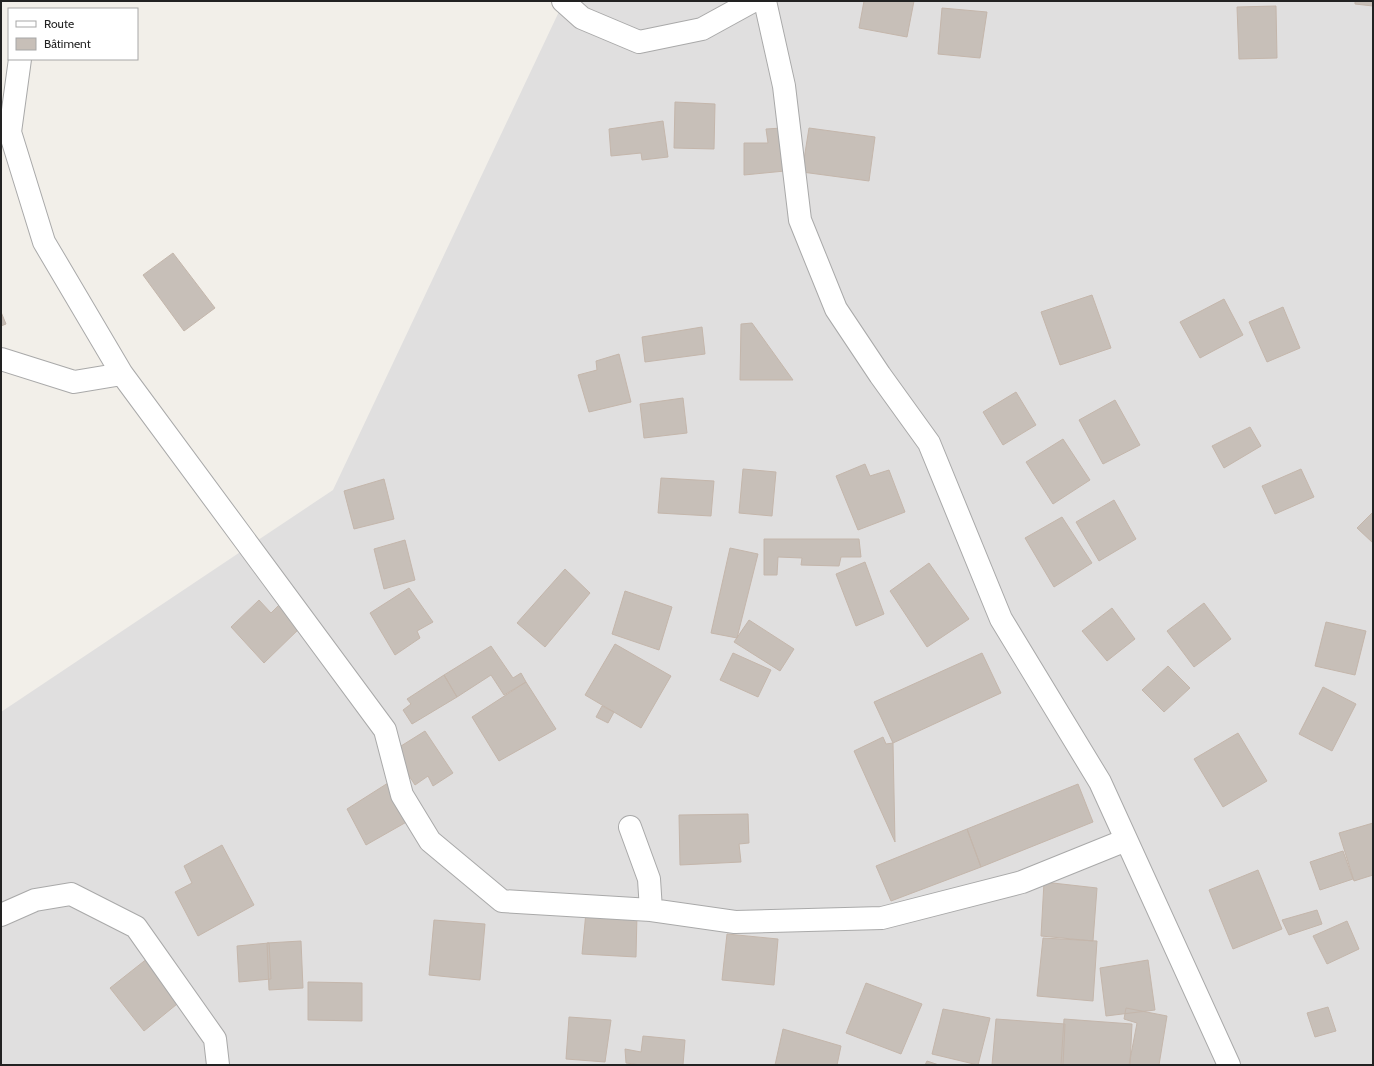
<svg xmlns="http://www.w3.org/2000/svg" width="1374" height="1066" viewBox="0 0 1374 1066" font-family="Cabin,sans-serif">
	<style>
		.residential { fill: #e0dfdf }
		.building { fill: #c7bfb8; stroke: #c4b6ab }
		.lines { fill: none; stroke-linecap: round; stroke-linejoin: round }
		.minor-casing { stroke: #a9a9a9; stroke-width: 24 }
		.minor { stroke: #fff; stroke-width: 22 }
	</style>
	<rect width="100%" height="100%" fill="#f2efe9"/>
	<!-- residential -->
	<path class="residential" d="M564,1H1373V1065H1V712L333,490Z"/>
	<!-- building -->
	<path class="building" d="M864,1H914L907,37L859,28Z
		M1355,1H1373V6L1355,4Z
		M1276,6L1277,58L1239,59L1237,7Z
		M942,8L987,12L980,58L938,54Z
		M675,102L715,104L714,149L674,148Z
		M663,121L668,157L642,160L641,153L611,156L609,129Z
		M782,128L785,171L744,175V143H768L766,129Z
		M809,128L875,137L869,181L802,172Z
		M173,253L215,308L184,331L143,275Z
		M1092,295L1111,348L1060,365L1041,312Z
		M1224,299L1243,335L1200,358L1180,322Z
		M1283,307L1300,348L1267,362L1249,322Z
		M1,312L6,324L1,326Z
		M752,323L793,380H740L741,324Z
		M702,327L705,354L645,362L642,337Z
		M619,354L631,402L589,412L578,375L597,370L596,361Z
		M1016,392L1036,425L1003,445L983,412Z
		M683,398L687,433L644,438L640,404Z
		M1115,400L1140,445L1103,464L1079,420Z
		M1250,427L1261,446L1224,468L1212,446Z
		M1063,439L1090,480L1053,504L1026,462Z
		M865,464L870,476L889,470L905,512L858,530L836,476Z
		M743,469L776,472L772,516L739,513Z
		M1301,469L1314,497L1275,514L1262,486Z
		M661,478L714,481L711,516L658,513Z
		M384,479L394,519L354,529L344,491Z
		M1114,500L1136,539L1099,561L1076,522Z
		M1373,512V543L1357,528Z
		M1062,517L1092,563L1054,587L1025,538Z
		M764,539H859L861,557H841L839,566L801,565L802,558L778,557L777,575H764Z
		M405,540L415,580L384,589L374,549Z
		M730,548L758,554L737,638L711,633Z
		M865,562L884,614L856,626L836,574Z
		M929,563L969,619L927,647L890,591Z
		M565,569L590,593L545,647L517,623Z
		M409,588L433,622L417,631L420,638L395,655L370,613Z
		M625,591L672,607L659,650L612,634Z
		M259,600L271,613L281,603L302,626L264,663L231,627Z
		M1204,603L1231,639L1194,667L1167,631Z
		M1112,608L1135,639L1107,661L1082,631Z
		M749,620L794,649L780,671L734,642Z
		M1326,622L1366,631L1355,675L1315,666Z
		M615,644L671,676L641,728L585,695Z
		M491,646L513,678L521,673L526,682L504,695L491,675L457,697L444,675Z
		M733,653L771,670L758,697L720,680Z
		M982,653L1001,693L893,743L874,702Z
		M1168,666L1190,688L1164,712L1142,690Z
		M444,675L457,697L412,724L403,710L411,704L407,699Z
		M526,682L556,729L499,761L472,717Z
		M1323,687L1356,704L1332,751L1299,734Z
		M602,706L614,712L608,723L596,717Z
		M425,731L453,773L433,786L428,776L415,785L393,751Z
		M1238,733L1267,781L1223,807L1194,759Z
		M883,737L886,744L893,743L895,842L854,751Z
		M388,783L410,820L366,845L347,809Z
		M1078,784L1093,822L981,867L967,829Z
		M748,814L749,843L739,844L741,862L680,865L679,815Z
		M1373,823V875L1354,881L1339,833Z
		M967,829L981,867L891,901L876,866Z
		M222,845L254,905L198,936L175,892L192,883L184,866Z
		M1343,851L1353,879L1320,890L1310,862Z
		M1258,870L1282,929L1233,949L1209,890Z
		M1044,882L1097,888L1093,941L1041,936Z
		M1317,910L1322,924L1289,935L1282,920Z
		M586,912L637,914L636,957L582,954Z
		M434,920L485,924L480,980L429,975Z
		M1347,921L1359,949L1327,964L1313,936Z
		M727,934L778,939L774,985L722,980Z
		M1043,938L1097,941L1093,1001L1037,996Z
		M301,941L303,988L269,990L267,943Z
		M269,943L271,979L239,982L237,946Z
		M148,958L182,1000L144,1031L110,988Z
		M1148,960L1155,1010L1106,1016L1100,968Z
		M308,982L362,983V1021L308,1020Z
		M866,983L922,1004L901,1054L846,1033Z
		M1328,1007L1336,1031L1315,1037L1307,1013Z
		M1126,1008L1167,1016L1159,1065H1129L1137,1023L1124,1019Z
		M943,1009L990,1018L978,1065L932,1054Z
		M569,1017L611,1020L605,1062L566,1059Z
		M996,1019L1065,1024L1063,1065H992Z
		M1064,1019L1132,1024L1130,1065H1061Z
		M783,1029L841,1046L837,1065H775Z
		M643,1036L685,1040L683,1065H641L626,1063L625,1049L641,1052Z
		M927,1061L939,1065H925Z"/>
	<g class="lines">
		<!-- minor casing -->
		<g class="minor-casing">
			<path id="minor" d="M563,1L582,18L639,42L702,29L753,1
				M765,1L784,86L800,220L836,309L880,375L929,443L1001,619L1100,782L1229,1065
				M20,59L10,132L44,242L122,374L385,730L402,795L430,841L502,901L651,910L735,922L882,918L1022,882L1126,840
				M1,359L74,382L122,374
				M630,827L649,879L651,910
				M1,915L35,900L71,894L136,927L215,1039L218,1065"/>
		</g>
		<!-- minor -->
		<use href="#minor" class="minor"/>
	</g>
	<!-- border -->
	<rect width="1374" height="1066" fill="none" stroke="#222222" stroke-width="4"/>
	<!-- legend -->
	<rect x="8" y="8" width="130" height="52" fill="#ffffff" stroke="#a7a7a7"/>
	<rect x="16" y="21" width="20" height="6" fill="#ffffff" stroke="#a7a7a7"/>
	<text x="44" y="28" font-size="12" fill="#222222">Route</text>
	<rect x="16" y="38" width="20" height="12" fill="#c7bfb8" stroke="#a7a7a7"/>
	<text x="44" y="48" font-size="12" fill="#222222">Bâtiment</text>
</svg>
